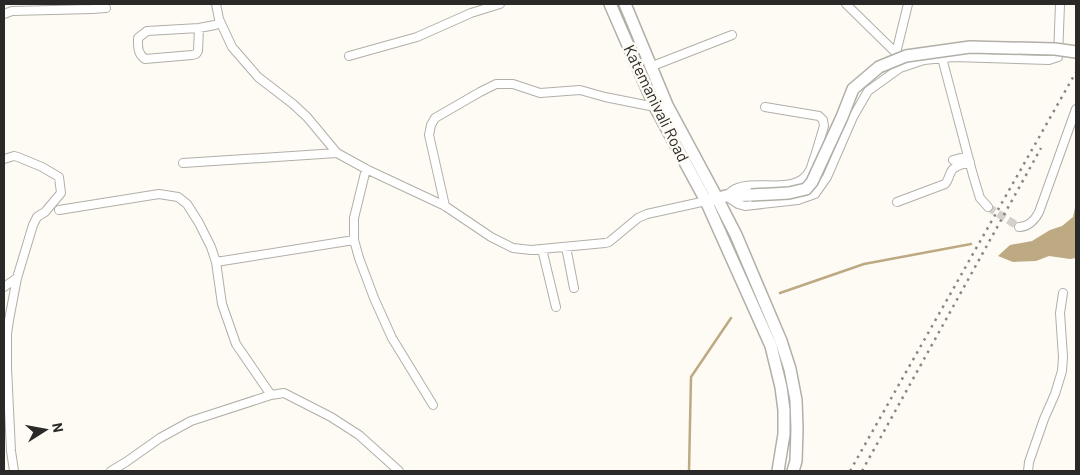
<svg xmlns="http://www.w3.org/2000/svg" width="1080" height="475" viewBox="0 0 1080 475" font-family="Barlow,sans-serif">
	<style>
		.water { fill: #bda982 }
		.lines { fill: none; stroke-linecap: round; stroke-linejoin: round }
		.stream { stroke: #bda982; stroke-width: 2.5 }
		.street-tunnel { stroke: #d4d1cb; stroke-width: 8; stroke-dasharray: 8 4; stroke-linecap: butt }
		.street-casing { stroke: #b2afa8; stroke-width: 10 }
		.secondary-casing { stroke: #b2afa8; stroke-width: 14 }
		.street { stroke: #fff; stroke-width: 8 }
		.secondary { stroke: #fff; stroke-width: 11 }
		.rail { stroke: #888682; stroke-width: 2.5; stroke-dasharray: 2.5 5; stroke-linecap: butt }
		.secondary-bridge-casing { stroke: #b2afa8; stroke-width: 14; stroke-linecap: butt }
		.secondary-bridge { stroke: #fff; stroke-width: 11 }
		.labels { text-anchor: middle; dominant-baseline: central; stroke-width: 5; stroke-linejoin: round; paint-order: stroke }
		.street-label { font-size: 16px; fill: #2a2927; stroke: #fefbf4 }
	</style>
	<rect width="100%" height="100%" fill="#fefbf4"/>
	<!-- water -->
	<path class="water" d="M1076,203V258L1070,259L1049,256L1036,261L1013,262L998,256L1010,245L1032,241L1050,230L1062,226L1073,217Z"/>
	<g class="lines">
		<!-- stream -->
		<path class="stream" d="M780,293L864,264L971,244
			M689,471L691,377L731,318"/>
		<!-- street-tunnel -->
		<path class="street-tunnel" d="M988,207L1019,227"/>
		<!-- street casing -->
		<g class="street-casing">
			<path id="street" d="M216,4L219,19L232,47L258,77L293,104L307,117L337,153L366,169L445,206L491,237L513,248L531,250L605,243L609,242L638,218L647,214L706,201
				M846,4L896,53L899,63
				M4,14L12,11L92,9L106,8
				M199,28L198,51L196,54L192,55L145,59C137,53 138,46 138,38L147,31L199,28L215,25L221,23
				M896,53L908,4
				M349,56L417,37L471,13L500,4
				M942,58L973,175L980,198L988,207
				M650,67L732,35
				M765,107L819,116L823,120L824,126C821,136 818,146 815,156C813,160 812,166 810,170C796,197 758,178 735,189C732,190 729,194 726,196L738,204L745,206L798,200L815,194L827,177L853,117L868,91L900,68L924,60L954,57L1049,60L1058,57L1060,4
				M4,159L14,156L18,157L42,167L59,177L61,193L45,212L37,217L33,225L17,278L9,320L7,334V368L11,451L14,471
				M953,160L968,156
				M183,163L337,153
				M366,169L354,218V240L359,258L374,298L392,338L433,405
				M897,202L945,184C949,180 948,177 951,172C953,166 963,164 970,162
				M445,206L429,135L431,125L435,118L480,92L496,84H513L540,93L580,90L605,97L655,107
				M59,210L159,194L178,197L187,204L199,223L211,247L216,262L222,304L236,344L271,395
				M1019,227C1028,227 1035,220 1039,212L1076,109
				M566,247L574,288
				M542,249L556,307
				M216,262L354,240
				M4,287L17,278
				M111,471L126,462L160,438L191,421L271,395L284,393L331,417L359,435L399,471
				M1028,471L1029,462L1044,419L1055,394L1062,371L1063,357L1060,313L1063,293"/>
		</g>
		<!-- secondary casing -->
		<g class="secondary-casing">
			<path id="secondary" d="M610,4L655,107L706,201L771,346L781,387L784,410V434L778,471
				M625,4L667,105L717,198L736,235L781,341L790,369L796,400L797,429L796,461L793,471
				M710,200L726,196L751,195"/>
		</g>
		<!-- street -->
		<use href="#street" class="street"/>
		<!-- secondary -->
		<use href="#secondary" class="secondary"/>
		<!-- rail -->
		<path class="rail" d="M850,471L1076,72
			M862,471L1041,148"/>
		<!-- secondary-bridge casing -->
		<g class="secondary-bridge-casing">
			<path id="secondary-bridge" d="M751,195L789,193L806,189L812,182L842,117L853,89L879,67L906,56L970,47L1055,49L1076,52"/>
		</g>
		<!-- secondary-bridge -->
		<use href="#secondary-bridge" class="secondary-bridge"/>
	</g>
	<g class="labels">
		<!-- street labels -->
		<g class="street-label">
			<text transform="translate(657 103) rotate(64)">Katemanivali Road</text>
		</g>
	</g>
	<!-- border -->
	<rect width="1080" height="475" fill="none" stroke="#2a2927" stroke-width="10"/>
	<!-- north arrow -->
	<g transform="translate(45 430) rotate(79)" stroke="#fefbf4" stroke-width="4" paint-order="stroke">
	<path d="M0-4L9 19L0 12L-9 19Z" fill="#2a2927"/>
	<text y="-8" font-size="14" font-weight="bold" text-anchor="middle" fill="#2a2927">N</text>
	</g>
</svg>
